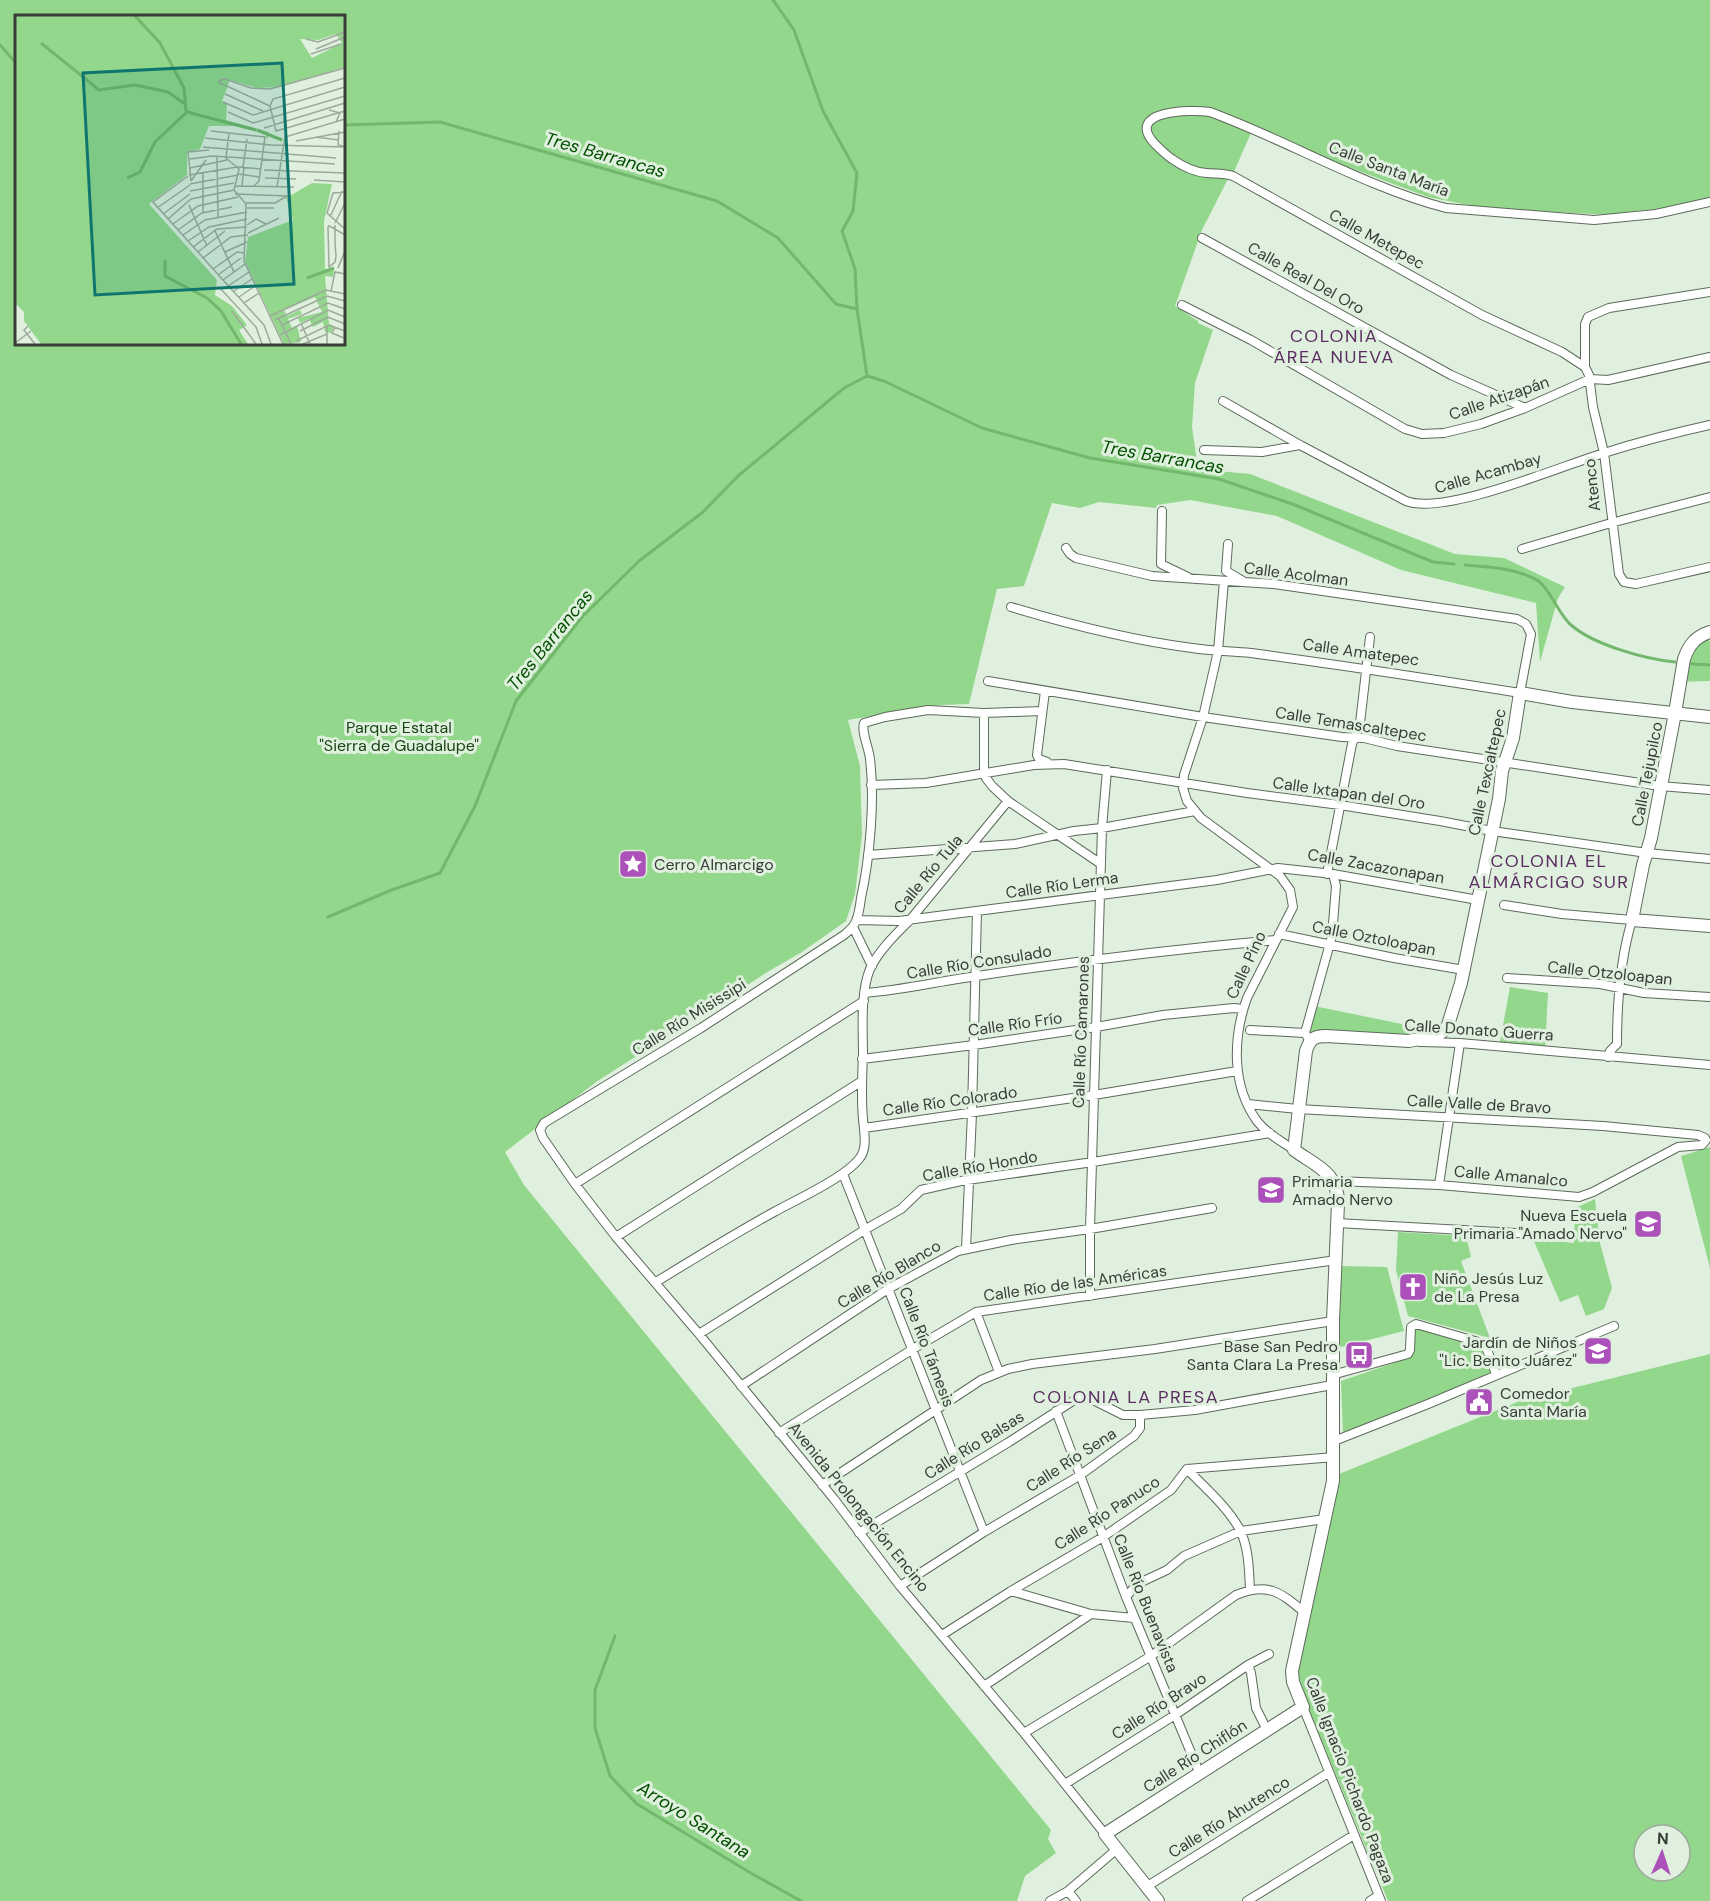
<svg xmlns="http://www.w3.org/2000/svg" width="1710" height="1901" viewBox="0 0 1710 1901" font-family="'DM Sans',sans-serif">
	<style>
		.green { fill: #93d78c; fill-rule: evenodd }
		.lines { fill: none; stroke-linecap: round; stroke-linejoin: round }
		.stream { stroke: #73b76c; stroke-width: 3 }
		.street-casing { stroke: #5c6a5a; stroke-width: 10 }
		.secondary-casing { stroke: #5c6a5a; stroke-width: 14 }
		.street { stroke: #fff; stroke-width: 8 }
		.secondary { stroke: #fff; stroke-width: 12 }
		.labels { text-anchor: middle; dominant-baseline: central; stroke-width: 6; stroke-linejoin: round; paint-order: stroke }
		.street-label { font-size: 16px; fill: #383e37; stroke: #e0f0de }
		.park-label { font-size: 16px; fill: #164412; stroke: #e0f0de }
		.poi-label { font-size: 16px; fill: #383e37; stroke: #e0f0de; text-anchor: start }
		.water-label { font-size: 18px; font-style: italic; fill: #034f00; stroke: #e0f0de }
		.neighbourhood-label { font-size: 18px; letter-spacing: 1.5px; fill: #5b2e61; stroke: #e0f0de }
		.inset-river { fill: none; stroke: #73b76c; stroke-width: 3 }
		.inset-road { fill: none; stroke: #9da99b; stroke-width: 1.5 }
		.view { fill: #0f766e; fill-opacity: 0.15; stroke: #0f766e; stroke-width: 3 }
		.inset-edge { fill: none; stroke: #383e37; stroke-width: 3 }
	</style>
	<rect width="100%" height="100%" fill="#e0f0de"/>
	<!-- green -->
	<path class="green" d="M0,0H1710V202C1677,209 1643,208 1610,215L1484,208L1428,197L1348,167L1254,126L1233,174L1231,173L1202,230L1175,306L1198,321V323L1213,330L1195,383L1192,427L1198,469L1250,474L1455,554L1504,558L1565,587L1558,598L1540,662L1536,603L1401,570L1277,516L1190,500L1157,505L1156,508L1099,502L1080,508L1052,503L1024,586L997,589L969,704L940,705L848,720L860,766L862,835L855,894L846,921L802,952L769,971L596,1082L505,1152L524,1185L1051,1830L1048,1839L1056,1853L1025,1876L1017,1901H0ZM16,16H344V344H16Z
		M1699,634L1710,641V681L1679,682Z
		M1510,987L1548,993L1545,1050L1500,1042Z
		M1314,1006L1431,1030L1400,1039L1301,1036Z
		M1710,1147V1268L1681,1156Z
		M1595,1199L1600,1243L1612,1288L1604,1309L1586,1316L1578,1295L1560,1302L1533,1239L1574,1243L1575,1208Z
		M1398,1232L1466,1236L1471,1257L1461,1261L1490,1338L1408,1316L1396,1270Z
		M1339,1266L1387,1267L1404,1331L1337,1348Z
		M1413,1327L1481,1348L1492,1375L1343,1434L1341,1381L1411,1357Z
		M1710,1354V1901H1388L1296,1678L1339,1474L1520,1401ZM1644,1835H1680V1871H1644Z"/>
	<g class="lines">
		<!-- stream -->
		<path class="stream" d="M773,0L794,30L823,111L857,173L853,211L842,231L855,269L857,309L867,376
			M0,45L16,63
			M344,125L440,122L717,201L778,238L836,304L857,309
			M1465,565C1490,567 1515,568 1537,580C1549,587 1559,615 1571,625C1594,645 1645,659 1675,662
			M1692,664L1710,665
			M328,917L389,891L440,873L475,806L516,701L582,617L639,561L703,512L738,476L844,388L867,376L884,381L982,428L1090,458L1219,479L1295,505L1433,562L1454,564
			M615,1636L595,1690V1728L610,1776L637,1804L749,1872L801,1901"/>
		<!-- street casing -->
		<g class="street-casing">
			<path id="street" d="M1710,202L1656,214L1594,220L1446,208C1365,187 1289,141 1210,112C1192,109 1123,110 1155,144C1160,149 1166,155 1172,159C1182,166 1194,172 1206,173C1215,174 1224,173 1233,176L1482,315L1562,352L1585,367L1589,375L1593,407L1604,453L1619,574L1624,582L1636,584L1710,567
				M1202,238L1451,375L1525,408
				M1182,305L1251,340L1405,429L1422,434L1444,433L1481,424L1525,408L1590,379L1608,380L1710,357
				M1585,367V324L1588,317L1609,308L1710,292
				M1223,401L1300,445L1406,501C1444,516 1561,466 1604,453C1639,442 1674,433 1710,425
				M1204,450L1262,452L1300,445
				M1162,511L1161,564L1188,577
				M1228,544L1226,571L1243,581
				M1522,549L1611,523L1710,497
				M1224,581L1218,651L1203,717L1184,775L1183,788L1187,801L1201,818L1280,876L1290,890L1293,907L1247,998C1233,1037 1231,1085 1257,1121C1266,1133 1281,1141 1294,1150
				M1011,607C1071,625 1130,640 1192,648C1211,651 1231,651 1251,653C1341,665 1431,679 1520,693L1531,634L1526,624L1517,619L1274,584L1152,576L1076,558L1070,554L1066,548
				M988,681L1203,717L1342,737L1364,738L1397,746L1660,786L1710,790
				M1045,691L1037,755L1039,759L1047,762
				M1042,711L984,713L928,710L885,717L864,723C861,732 869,748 870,759C875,800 870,857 861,898C860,906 859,914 856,921C854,927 849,931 844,935L701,1028L544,1123L540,1130L543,1138L575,1184L616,1237L699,1334L834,1499L900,1586L1024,1733L1105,1834
				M984,713V768L986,778L992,786L1008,801L1101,864
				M871,785L926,783L1034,765L1064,764L1247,793L1340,805L1440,821L1492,831L1647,853L1710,859
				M868,855L1015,844L1074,831L1102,828L1195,811
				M1327,874L1352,744L1360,723L1370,637
				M1504,905L1562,914L1632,920C1620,960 1617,1003 1617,1044L1610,1051L1608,1057
				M857,920L899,921L1217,880L1278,868L1333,874L1478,900
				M853,927L872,966
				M1279,934L1394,958L1464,970
				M1507,978L1600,984L1644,993L1710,997
				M865,993C903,990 940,981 977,976C1077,961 1176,949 1276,940
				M1250,1030L1305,1033L1308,1038
				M1305,1033L1332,936L1336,886L1333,874
				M1420,1042L1460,1043L1710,1065
				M862,1059L974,1045L1096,1027L1163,1015L1234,1008L1243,1009
				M1248,1104L1298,1109L1603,1126L1698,1135L1705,1138L1706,1140L1702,1145L1678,1147L1593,1192L1579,1197L1439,1185L1335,1181
				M864,1128L1094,1095L1237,1071
				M843,1174L984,1532
				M575,1184L864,1001
				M1439,1185L1460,1043
				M1337,1223L1571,1236
				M616,1237L862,1081
				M966,1249L972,1113L977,911
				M656,1282C695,1258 734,1234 774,1212C796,1200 844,1178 859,1159C868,1149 864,1132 863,1119C861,1098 862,1077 863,1055C863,1030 860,993 870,969C879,950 896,934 910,920L1008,801
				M1090,1296V1229L1102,828L1107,770
				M976,1312L999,1372
				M699,1334L866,1229L901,1209L921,1190L961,1181L1093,1162L1270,1133
				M1332,1375L1408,1354L1410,1350L1411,1327L1416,1324L1482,1343L1486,1347L1496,1374
				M741,1386L888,1289L958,1251L1011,1240L1090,1229L1212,1208
				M1056,1411L1126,1597L1199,1772
				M779,1433L913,1349L976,1312L1336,1260
				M1334,1441L1428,1404L1614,1326
				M1187,1469C1205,1488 1227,1506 1240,1530C1249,1548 1249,1571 1250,1590
				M822,1485L981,1380L1008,1369L1032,1364L1155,1349L1333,1321
				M859,1533L1009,1442L1079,1397H1087L1123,1415H1140L1195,1410L1332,1385
				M900,1586L984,1532L1079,1476L1134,1436L1140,1428V1415
				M1011,1591L1091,1614L1134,1618
				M1126,1597L1137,1584L1167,1570L1184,1556L1241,1531L1325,1519
				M942,1635L1011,1591L1103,1537L1171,1490L1187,1469L1335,1457
				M1248,1665L1251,1673L1256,1708L1267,1730
				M984,1686L1091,1614
				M1303,1707L1381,1901
				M1024,1733L1151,1656L1236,1595C1268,1582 1280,1592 1304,1612
				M1065,1784L1175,1715L1248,1665L1269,1654
				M1146,1887L1328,1773
				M1068,1891L1076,1901
				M1050,1901L1068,1891L1117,1849
				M1247,1901L1354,1835
				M1370,1901L1378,1896"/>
		</g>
		<!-- secondary casing -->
		<g class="secondary-casing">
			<path id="secondary" d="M1710,632C1695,637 1689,645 1684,659L1675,713L1651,838L1643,865L1632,920L1710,926
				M1158,1901L1105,1834L1303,1707L1293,1682L1292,1671L1333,1481V1321L1338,1203C1338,1172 1316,1166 1294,1150L1306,1051C1310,1039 1314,1036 1326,1036L1409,1041L1438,1035L1447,1028L1461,983L1499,799L1502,771L1513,738L1520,693L1572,702L1710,717"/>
		</g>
		<!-- street -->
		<use href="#street" class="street"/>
		<!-- secondary -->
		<use href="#secondary" class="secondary"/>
	</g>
	<!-- icons -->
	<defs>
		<g id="sight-square" transform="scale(1.5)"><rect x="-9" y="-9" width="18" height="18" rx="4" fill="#ac50ba" stroke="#e0f0de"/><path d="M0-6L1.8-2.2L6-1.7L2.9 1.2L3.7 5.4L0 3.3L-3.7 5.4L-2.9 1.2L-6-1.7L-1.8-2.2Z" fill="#fff"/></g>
		<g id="school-square" transform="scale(1.5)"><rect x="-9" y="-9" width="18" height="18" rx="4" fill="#ac50ba" stroke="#e0f0de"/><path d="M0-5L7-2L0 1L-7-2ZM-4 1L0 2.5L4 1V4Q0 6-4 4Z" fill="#fff"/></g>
		<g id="church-square" transform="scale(1.5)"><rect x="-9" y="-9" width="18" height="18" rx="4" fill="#ac50ba" stroke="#e0f0de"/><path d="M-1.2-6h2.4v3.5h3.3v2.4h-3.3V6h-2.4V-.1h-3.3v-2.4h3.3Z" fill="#fff"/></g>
		<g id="bus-square" transform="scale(1.5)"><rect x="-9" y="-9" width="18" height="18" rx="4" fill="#ac50ba" stroke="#e0f0de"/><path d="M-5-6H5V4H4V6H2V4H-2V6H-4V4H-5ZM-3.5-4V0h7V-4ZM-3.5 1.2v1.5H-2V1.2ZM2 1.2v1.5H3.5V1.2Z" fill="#fff"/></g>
		<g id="civic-square" transform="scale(1.5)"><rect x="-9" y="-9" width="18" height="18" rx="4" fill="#ac50ba" stroke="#e0f0de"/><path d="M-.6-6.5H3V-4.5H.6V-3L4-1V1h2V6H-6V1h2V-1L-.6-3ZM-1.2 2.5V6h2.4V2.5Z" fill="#fff"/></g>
	</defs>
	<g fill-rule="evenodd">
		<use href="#sight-square" x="633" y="864"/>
		<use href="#school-square" x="1271" y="1190"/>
		<use href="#school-square" x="1648" y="1224"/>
		<use href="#church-square" x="1413" y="1287"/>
		<use href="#school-square" x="1598" y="1351"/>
		<use href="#bus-square" x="1359" y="1355"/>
		<use href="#civic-square" x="1479" y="1402"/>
	</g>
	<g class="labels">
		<!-- street labels -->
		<g class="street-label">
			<text transform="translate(1389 169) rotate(21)">Calle Santa María</text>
			<text transform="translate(1377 239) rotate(29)">Calle Metepec</text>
			<text transform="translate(1306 278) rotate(29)">Calle Real Del Oro</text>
			<text transform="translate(1499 398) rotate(-19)">Calle Atizapán</text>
			<text transform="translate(1488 473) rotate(-16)">Calle Acambay</text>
			<text transform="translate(1592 485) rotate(-96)">Atenco</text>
			<text transform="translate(1296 574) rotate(7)">Calle Acolman</text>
			<text transform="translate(1361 652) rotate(8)">Calle Amatepec</text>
			<text transform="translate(1351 724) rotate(9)">Calle Temascaltepec</text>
			<text transform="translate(1487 772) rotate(-78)">Calle Texcaltepec</text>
			<text transform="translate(1647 774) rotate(-79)">Calle Tejupilco</text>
			<text transform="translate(1349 793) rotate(8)">Calle Ixtapan del Oro</text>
			<text transform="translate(1376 866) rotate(10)">Calle Zacazonapan</text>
			<text transform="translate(928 874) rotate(-50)">Calle Río Tula</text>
			<text transform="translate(1062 885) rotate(-8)">Calle Río Lerma</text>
			<text transform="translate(1374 938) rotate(11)">Calle Oztoloapan</text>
			<text transform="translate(979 962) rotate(-9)">Calle Río Consulado</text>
			<text transform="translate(1246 965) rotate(-65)">Calle Pino</text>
			<text transform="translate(1610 973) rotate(6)">Calle Otzoloapan</text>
			<text transform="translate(689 1017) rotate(-32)">Calle Río Misissipi</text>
			<text transform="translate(1015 1024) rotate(-8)">Calle Río Frío</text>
			<text transform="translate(1479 1030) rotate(4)">Calle Donato Guerra</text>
			<text transform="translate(1081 1032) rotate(-88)">Calle Río Camarones</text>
			<text transform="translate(950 1101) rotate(-8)">Calle Río Colorado</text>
			<text transform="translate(1479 1104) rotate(3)">Calle Valle de Bravo</text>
			<text transform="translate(980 1166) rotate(-10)">Calle Río Hondo</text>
			<text transform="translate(1511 1176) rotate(5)">Calle Amanalco</text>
			<text transform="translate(889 1274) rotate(-31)">Calle Río Blanco</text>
			<text transform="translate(1075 1283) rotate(-8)">Calle Río de las Américas</text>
			<text transform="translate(927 1347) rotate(69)">Calle Río Támesis</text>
			<text transform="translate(974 1445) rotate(-32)">Calle Río Balsas</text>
			<text transform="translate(1071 1460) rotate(-33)">Calle Río Sena</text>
			<text transform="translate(859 1507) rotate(51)">Avenida Prolongación Encino</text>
			<text transform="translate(1107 1513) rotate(-33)">Calle Río Panuco</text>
			<text transform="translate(1146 1603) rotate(68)">Calle Río Buenavista</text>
			<text transform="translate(1159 1706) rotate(-33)">Calle Río Bravo</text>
			<text transform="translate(1195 1756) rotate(-33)">Calle Río Chiflón</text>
			<text transform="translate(1350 1780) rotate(69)">Calle Ignacio Pichardo Pagaza</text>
			<text transform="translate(1229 1817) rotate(-32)">Calle Río Ahutenco</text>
		</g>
		<!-- park labels -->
		<g class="park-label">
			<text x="399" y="727">Parque Estatal<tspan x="399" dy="18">"Sierra de Guadalupe"</tspan></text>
		</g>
		<!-- poi labels -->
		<g class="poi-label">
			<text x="654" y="864">Cerro Almarcigo</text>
			<text x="1292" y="1181">Primaria<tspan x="1292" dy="18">Amado Nervo</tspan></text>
			<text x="1627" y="1215" text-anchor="end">Nueva Escuela<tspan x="1627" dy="18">Primaria "Amado Nervo"</tspan></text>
			<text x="1434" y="1278">Niño Jesús Luz<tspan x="1434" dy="18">de La Presa</tspan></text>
			<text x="1577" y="1342" text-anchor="end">Jardín de Niños<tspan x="1577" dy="18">"Lic. Benito Juárez"</tspan></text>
			<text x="1338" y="1346" text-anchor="end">Base San Pedro<tspan x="1338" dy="18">Santa Clara La Presa</tspan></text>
			<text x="1500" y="1393">Comedor<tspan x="1500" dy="18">Santa María</tspan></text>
		</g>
		<!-- water labels -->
		<g class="water-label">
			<text transform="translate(605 155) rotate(16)">Tres Barrancas</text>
			<text transform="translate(1163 457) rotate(10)">Tres Barrancas</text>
			<text transform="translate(550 640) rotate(-51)">Tres Barrancas</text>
			<text transform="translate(694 1820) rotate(32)">Arroyo Santana</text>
		</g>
		<!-- neighbourhood labels -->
		<g class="neighbourhood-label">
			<text x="1334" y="336">COLONIA<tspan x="1334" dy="21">ÁREA NUEVA</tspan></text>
			<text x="1549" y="861">COLONIA EL<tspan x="1549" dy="21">ALMÁRCIGO SUR</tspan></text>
			<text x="1126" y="1397">COLONIA LA PRESA</text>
		</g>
	</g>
	<!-- overview -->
	<g transform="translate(15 15)">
		<rect width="330" height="330" fill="#e0f0de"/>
		<path d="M0,1H330V52L266,72L242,73L215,65L207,86L212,89L211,105L254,117L252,126L251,119L220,111H194L185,134L172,137V160L134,189L202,265L200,280L217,291L232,310L224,315L233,329H26L9,306V297L0,288ZM321,19L327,28L297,43L285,24L303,25ZM297,168L317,169L309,206L310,254L319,255L318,262L310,261L314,309L319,311L316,318L310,317L308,307L298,312L294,304L285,308L283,303L307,297L300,282L269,295L272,301L285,295L287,299L273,304L277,313L282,311L286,327L269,329L230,246L233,222L278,205L271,183Z" fill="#93d78c" fill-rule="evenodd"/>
		<path class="inset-river" d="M120,1L145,28L169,73L171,96M26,28L84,75L120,70L153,77L170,89M242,115L267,125M112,163L125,157L140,127L172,97L241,115M150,245V261L192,283L206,296L226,329M292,263L319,253"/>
		<path class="inset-road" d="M291,24L303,27L330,17M301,34L330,22M296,39L326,29M203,66L210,64L236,73L255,74L330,53M203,67L255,91L261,116L330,96M210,79L248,96M208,87L238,100L330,72M255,91L258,84L330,63M314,95L325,98L321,107M213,97L238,108L330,81M249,113L330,88M196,116L250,122L244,166L239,171M324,116L323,130L328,131M214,118L211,143L224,154L219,175L231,189L229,246L268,329M300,122L324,125M190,123L256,130L330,132M281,126L330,117M188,132L321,143M202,141L203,202M175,144L197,141L320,149M228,152L232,124M175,153L212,145M249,155L330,158M188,158V198M223,159L245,162M174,160L222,152L246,154M173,161L138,187L208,265M250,163L281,164M299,165L330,167M176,166L173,137L194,135M176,166L191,145M175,169L223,160M220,171L279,172M227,171L229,152M262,172L270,122L330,104M175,176L219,168M330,177L318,178L312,198L330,214M220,179L274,181M231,188H260L272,181M174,190L192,231M142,193L175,170M232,193H259M148,199L175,179M315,202L327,176M153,204L176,184L219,175M320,208L330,188M158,209L183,191L223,182M232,210L241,204L251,209M320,210V228L321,241L320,247L314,252L313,212L314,211L320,214L330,220M163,215L187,198L217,192M200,216L219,257L230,249M233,218L264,203M168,220L190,205L232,197M173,226L194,212L232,204M178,232L202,214L232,212M183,237L210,216M210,237L232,227M188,243L216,222L233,220M323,253L330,236M198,254L222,237L230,238M219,257L208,265L249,310L256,329M203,260L226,243M213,271L234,257M204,272L241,312L247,329M219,276L237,264M316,276L320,257L330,259M224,282L240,271M229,288L244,278M217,296L241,329M255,301L311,275L330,279M264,304L276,329M260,305L312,281L330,286M286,308L295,329M267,310L313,288L330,294M13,311L9,315L20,329M320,312L317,318L329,323M285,316L313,302L330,309M265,320L313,295L330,302M281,326L314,310L330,316M0,328L16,316M288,329L312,319M312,329V310"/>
		<path class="view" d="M267,48L279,269L80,280L68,58Z"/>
		<rect width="330" height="330" class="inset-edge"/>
	</g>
	<!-- north arrow -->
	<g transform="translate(1662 1853) rotate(3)"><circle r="28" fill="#e0f0de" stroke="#9da99b" stroke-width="1.5"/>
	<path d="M0-4.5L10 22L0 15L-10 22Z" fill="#ac50ba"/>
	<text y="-9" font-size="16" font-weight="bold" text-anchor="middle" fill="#383e37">N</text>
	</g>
</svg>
